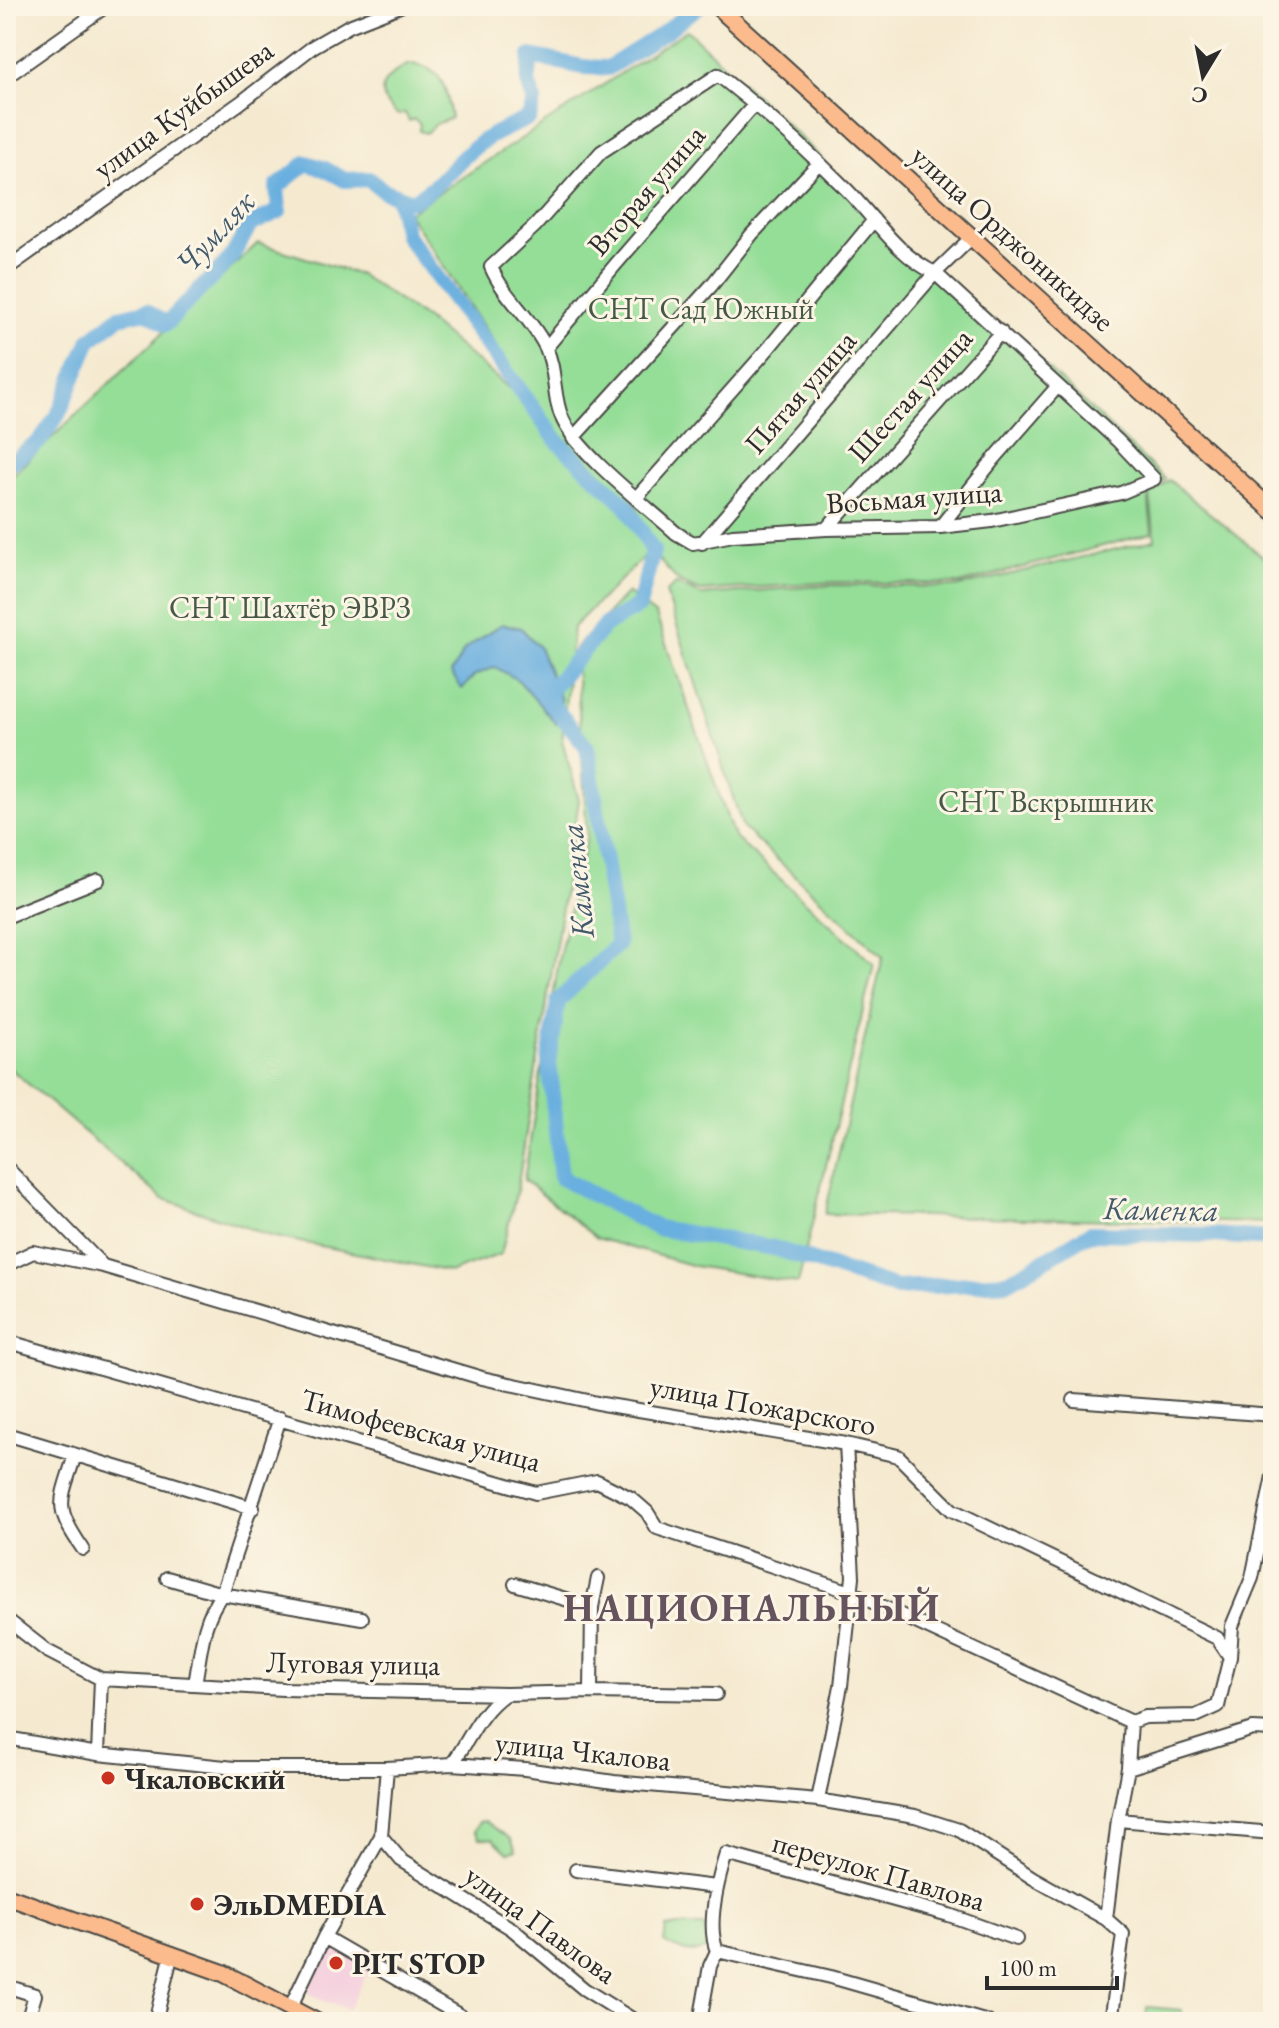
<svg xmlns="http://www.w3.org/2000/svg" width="1279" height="2028" viewBox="0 0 1279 2028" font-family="'EB Garamond',serif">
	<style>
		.built { fill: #f4cfde }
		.green { fill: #95de98; stroke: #608462; stroke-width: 2 }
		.water { fill: #69afdf; stroke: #4a6d85; stroke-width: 2 }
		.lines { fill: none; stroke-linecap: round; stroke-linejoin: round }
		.river { stroke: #69afdf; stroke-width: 16 }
		.minor-casing { stroke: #494844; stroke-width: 16 }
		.major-casing { stroke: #494844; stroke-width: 20 }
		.minor { stroke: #fff; stroke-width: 12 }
		.major { stroke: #fbbb8d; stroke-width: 16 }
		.poi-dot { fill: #c8321e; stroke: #fcf5e5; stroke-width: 3 }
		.labels { text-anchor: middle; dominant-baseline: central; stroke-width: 6; stroke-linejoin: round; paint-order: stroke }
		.street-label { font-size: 30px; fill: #2b2b2b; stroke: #fcf5e5 }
		.park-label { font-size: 30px; fill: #465846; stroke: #fcf5e5 }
		.poi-label { font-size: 30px; font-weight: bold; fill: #2b2b2b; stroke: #fcf5e5; text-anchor: start }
		.water-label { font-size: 32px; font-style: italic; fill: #41596a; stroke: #fcf5e5 }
		.district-label { font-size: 38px; font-weight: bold; letter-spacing: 2px; fill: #65545d; stroke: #fcf5e5 }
	</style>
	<rect width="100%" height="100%" fill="#fcf5e5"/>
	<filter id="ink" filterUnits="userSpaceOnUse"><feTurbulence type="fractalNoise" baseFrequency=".0125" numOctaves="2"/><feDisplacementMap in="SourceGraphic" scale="16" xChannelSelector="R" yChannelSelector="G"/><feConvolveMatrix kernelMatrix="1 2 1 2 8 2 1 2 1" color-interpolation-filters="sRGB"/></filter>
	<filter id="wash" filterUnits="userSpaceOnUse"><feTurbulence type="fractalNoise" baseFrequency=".006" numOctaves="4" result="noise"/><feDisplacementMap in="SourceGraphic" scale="32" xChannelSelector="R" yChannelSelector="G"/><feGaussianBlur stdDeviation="1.8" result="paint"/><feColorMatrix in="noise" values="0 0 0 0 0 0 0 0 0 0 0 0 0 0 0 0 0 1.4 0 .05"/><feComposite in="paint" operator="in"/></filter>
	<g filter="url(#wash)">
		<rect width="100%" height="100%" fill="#f5ead0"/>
		<!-- built -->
		<path class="built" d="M336,1946L370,1967L348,2010L332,2003L329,2004L306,1992L329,1948Z"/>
		<!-- green -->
		<path class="green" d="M687,30L816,153L896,242L1032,354L1165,479L1148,494L1152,533L959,584L835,582L701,591L679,582L655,556L636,505L546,421L408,213Z
			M409,64C443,66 447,89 451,118L436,124L426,133L419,131L420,124L414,119L409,121L405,113L398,115C372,93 380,79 409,64Z
			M258,243L360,275L425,318L510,389L634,506L650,551L573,627L562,740L579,800L517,1190L501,1254L451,1272L270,1236L162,1198L6,1065V481Z
			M1169,480L1273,565V1223L825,1214L883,957L743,828L666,592L676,584L701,595L833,585L956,587L1155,540L1150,495Z
			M627,593L656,615L734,837L874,964L798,1283L694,1266L597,1238L524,1180L560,953L587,836L575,648Z
			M485,1821L511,1839L516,1850L508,1853L493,1839L480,1838L475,1831L479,1822Z
			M679,1926H703L709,1933L710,1947C697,1956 677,1951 664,1942L666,1928Z
			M1147,2007L1182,2010L1181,2022H1146Z"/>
		<!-- water -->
		<path class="water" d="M502,624L521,628L539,647L561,700L560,721L556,724L519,681L495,667L475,675L462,689L451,673L465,649Z"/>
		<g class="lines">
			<!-- river -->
			<path class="river" d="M397,195L406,235L558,442L626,505L653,551L639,606L605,625L545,696L587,747L618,944L558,1001L549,1062L561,1178L657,1228L774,1248L896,1288L1008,1282L1090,1233L1211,1235L1273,1239
				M6,466L39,442L58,415L90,340L119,317L146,311L166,324L231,258L250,225L279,211L277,187L306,163L325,169L345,180L369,179L384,191L412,201C441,186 450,167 474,148C490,134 510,127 529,118L534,101L528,82L531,56L583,67L608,68L662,34L699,6"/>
		</g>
	</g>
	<g filter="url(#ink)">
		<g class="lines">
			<!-- minor casing -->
			<g class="minor-casing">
				<path id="minor" d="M718,75C763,110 806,149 846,189C875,218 897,255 935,273L1118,441L1154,479L1121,493L992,521L940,527L826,529L733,535L693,543L676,533C645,505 579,454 563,420C552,397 557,371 546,348C532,318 504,298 491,267L535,226L601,152Z
					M6,77L106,6
					M6,269L240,103L314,46L349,26L400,6
					M546,348L616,264L755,104
					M573,438L711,286L752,234L819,163
					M637,497L767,350L874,220
					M940,527L994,459L1057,387
					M826,529L1001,332
					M702,543L935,273L971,238
					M6,917L98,880
					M6,1167L103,1266
					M6,1265L33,1252L103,1266L482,1378L602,1404L846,1444L898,1456L952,1510L1217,1638L1230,1657L1218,1706L1196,1716L1145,1717L1131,1722
					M6,1341L536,1493L597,1481L631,1498L647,1512L657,1528L851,1592L1131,1722L1128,1768L1118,1820L1273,1833
					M1074,1400L1273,1415
					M6,1434L253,1508
					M75,1455C60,1503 53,1506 83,1549
					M167,1578L222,1594L362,1618
					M515,1584L592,1607L591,1692
					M592,1607L598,1578
					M6,1619L47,1651L101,1679L283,1689L506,1694L591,1692L716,1694
					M1230,1657L1232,1626L1252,1578L1273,1476
					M195,1684C201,1652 202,1620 222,1594L280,1418
					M6,1738L98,1754L235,1768H387L452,1764L525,1769L614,1782L818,1800L915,1816L959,1830L1033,1878L1106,1919L1123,1934L1111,2022
					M98,1754L101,1679
					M452,1764C471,1738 478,1713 505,1694
					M1128,1768L1253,1729L1273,1730
					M818,1800L841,1686L853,1577L846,1444
					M381,1836L401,1860L512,1929L584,1989L637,2022
					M576,1870L716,1887
					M1106,1919L1118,1820
					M324,1937L471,2022
					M717,1951L831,1977L988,2022
					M6,1986L35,1995L27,2022
					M290,2008L324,1937L381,1836L387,1768
					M155,2022L172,1953
					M700,2022L710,1966L717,1951C706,1925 718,1880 726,1854L949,1915L1016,1939"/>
			</g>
			<!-- major casing -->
			<g class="major-casing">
				<path id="major" d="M717,6L1273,511
					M6,1896L223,1973L317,2022"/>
			</g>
			<!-- minor -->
			<use href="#minor" class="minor"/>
			<!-- major -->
			<use href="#major" class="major"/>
		</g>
	</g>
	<!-- markers -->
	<g class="poi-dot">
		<circle cx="108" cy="1778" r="8"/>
		<circle cx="197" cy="1904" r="8"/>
		<circle cx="336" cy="1963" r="8"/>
	</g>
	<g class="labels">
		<!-- street labels -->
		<g class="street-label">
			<text transform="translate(183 109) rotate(-36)">улица Куйбышева</text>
			<text transform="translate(646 190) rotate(-49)">Вторая улица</text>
			<text transform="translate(1013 238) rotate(42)">улица Орджоникидзе</text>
			<text transform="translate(800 392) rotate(-49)">Пятая улица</text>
			<text transform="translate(910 395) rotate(-48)">Шестая улица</text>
			<text transform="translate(914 497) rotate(-4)">Восьмая улица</text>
			<text transform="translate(763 1405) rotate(10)">улица Пожарского</text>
			<text transform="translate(421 1430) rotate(15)">Тимофеевская улица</text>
			<text transform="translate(353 1663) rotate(1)">Луговая улица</text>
			<text transform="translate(583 1751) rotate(6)">улица Чкалова</text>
			<text transform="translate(879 1871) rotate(16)">переулок Павлова</text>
			<text transform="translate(541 1924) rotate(36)">улица Павлова</text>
		</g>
		<!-- park labels -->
		<g class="park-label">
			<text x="701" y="308">СНТ Сад Южный</text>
			<text x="290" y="607">СНТ Шахтёр ЭВРЗ</text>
			<text x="1046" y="801">СНТ Вскрышник</text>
		</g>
		<!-- poi labels -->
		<g class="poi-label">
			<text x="124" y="1778">Чкаловский</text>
			<text x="213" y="1904">ЭльDMEDIA</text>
			<text x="352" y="1963">PIT STOP</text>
		</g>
		<!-- water labels -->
		<g class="water-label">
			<text transform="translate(215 232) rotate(-47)">Чумляк</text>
			<text transform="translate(577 881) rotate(-96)">Каменка</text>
			<text transform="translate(1161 1209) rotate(1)">Каменка</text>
		</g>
		<!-- district labels -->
		<g class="district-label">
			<text x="752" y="1607">НАЦИОНАЛЬНЫЙ</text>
		</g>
	</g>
	<!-- margin -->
	<rect width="1279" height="2028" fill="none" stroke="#fcf5e5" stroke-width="32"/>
	<!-- north arrow -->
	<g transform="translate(1203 76) rotate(190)" stroke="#fcf5e5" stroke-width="6" paint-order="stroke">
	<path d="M0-6L14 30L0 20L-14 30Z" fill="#2b2b2b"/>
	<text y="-12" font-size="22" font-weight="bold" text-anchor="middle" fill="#2b2b2b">С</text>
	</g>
	<!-- scale -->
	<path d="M987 1976v12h130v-12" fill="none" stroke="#2b2b2b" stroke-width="4"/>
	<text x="999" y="1976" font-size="24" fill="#2b2b2b" stroke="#fcf5e5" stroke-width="6" paint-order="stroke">100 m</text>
</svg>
